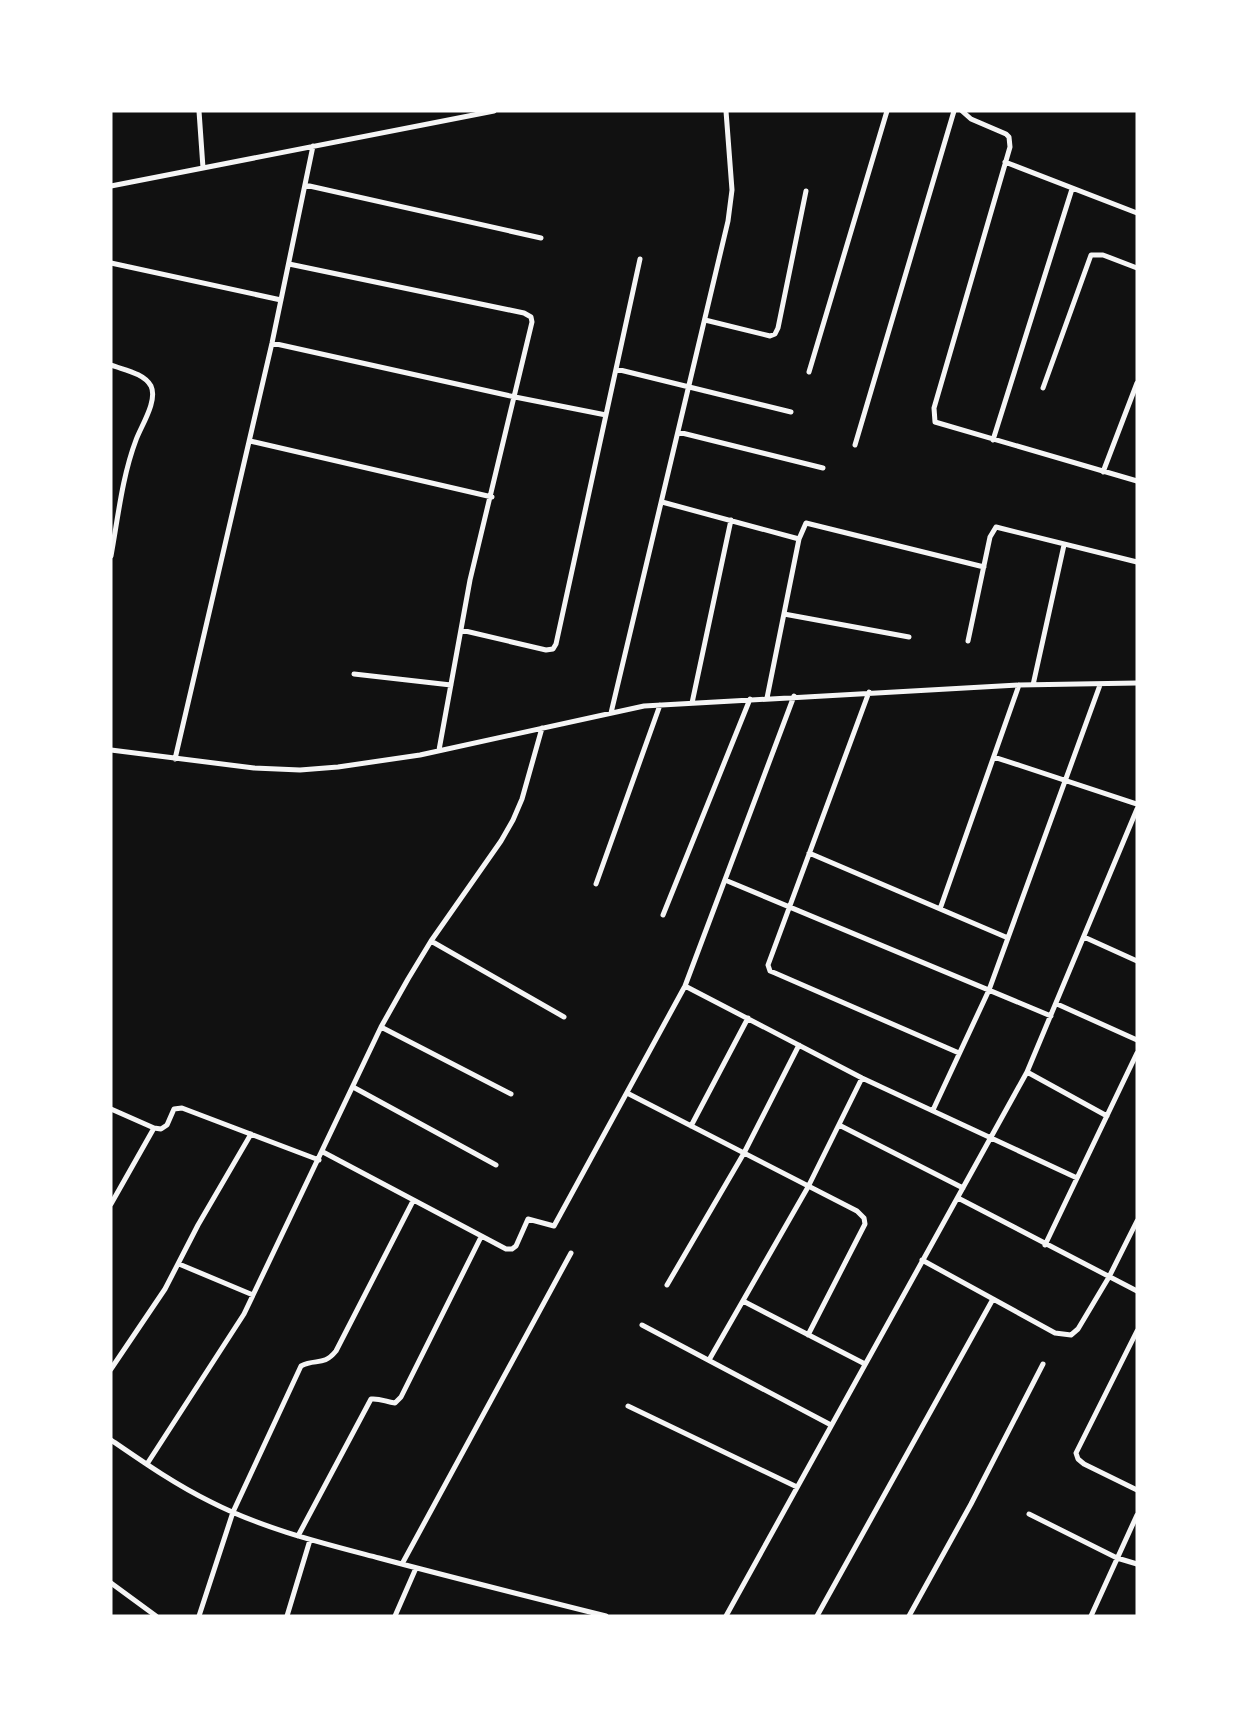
<svg xmlns="http://www.w3.org/2000/svg" width="1248" height="1727" viewBox="0 0 1248 1727" font-family="'DM Sans',sans-serif">
	<style>
		.lines { fill: none; stroke-linecap: round; stroke-linejoin: round }
		.minor { stroke: #f5f5f5; stroke-width: 5 }
	</style>
	<rect width="100%" height="100%" fill="#111"/>
	<g class="lines">
		<!-- minor -->
		<path class="minor" d="M199,111L203,168
			M962,111L971,119L1006,134L1009,137L1010,147L934,408L935,422L1137,481
			M1005,162L1137,213
			M305,185L541,238
			M111,186L494,111
			M111,263L281,300
			M289,264L524,313L531,317L532,322L470,580L439,750
			M705,320L770,336L775,334L778,328L806,191
			M272,343L515,397L606,415
			M111,365C124,370 144,373 151,386C158,401 141,426 136,440C122,477 118,518 111,556
			M616,369L791,412
			M809,372L887,111
			M1043,388L1091,255H1103L1137,268
			M678,432L823,468
			M993,440L1072,189
			M250,441L492,497
			M855,445L954,111
			M1103,472L1137,383
			M662,502L799,539
			M784,614L909,637
			M461,630L546,650L553,649L556,644L640,259
			M968,641L990,537L996,527L1137,562
			M354,674L451,685
			M1033,685L1064,545
			M869,692L768,965L770,971L775,973L959,1053
			M767,698L799,539L806,523L984,567
			M692,703L731,520
			M611,713L728,221L732,190L726,111
			M111,750L254,768L300,770L338,767L420,755L644,706L1019,685L1137,683
			M994,757L1137,804
			M175,759L272,343L313,146
			M809,853L1008,938
			M725,880L1051,1016
			M596,884L660,705
			M940,909L1019,685
			M663,915L750,699
			M1084,937L1137,961
			M431,941L564,1017
			M685,986L862,1078L1077,1178
			M1057,1004L1137,1040
			M381,1027L511,1094
			M1027,1072L1107,1116
			M353,1087L496,1165
			M627,1093L857,1211L864,1218L865,1224L808,1335
			M111,1109L154,1128L161,1129L167,1125L174,1109L182,1108L319,1160
			M933,1110L989,990L1100,685
			M839,1125L963,1188
			M691,1126L748,1018
			M323,1152L506,1249H512L516,1246L528,1219L554,1226L685,986L794,696
			M958,1198L1137,1291
			M111,1204L154,1128
			M1045,1245L1137,1053
			M922,1260L1055,1333L1071,1335L1078,1329L1109,1277L1137,1221
			M179,1264L253,1295
			M667,1285L744,1153L799,1045
			M743,1301L865,1364
			M642,1325L831,1425
			M1137,1331L1076,1453L1078,1459L1084,1464L1137,1490
			M709,1360L808,1187L862,1078
			M111,1369L165,1289L198,1225L251,1134
			M628,1406L797,1487
			M111,1440C143,1462 176,1485 211,1502C264,1529 322,1543 379,1558C454,1578 530,1597 606,1616
			M147,1464L244,1314L381,1027L408,979L431,941L501,841L513,820L522,799L542,728
			M1029,1514L1117,1558L1137,1564
			M298,1536L371,1399C380,1398 386,1402 395,1403L401,1397L481,1237
			M402,1564L571,1253
			M111,1583L156,1616
			M199,1616L233,1512L301,1366C316,1358 323,1367 336,1351L413,1201
			M287,1616L310,1540
			M395,1616L416,1568
			M726,1616L1027,1072L1137,809
			M817,1616L993,1299
			M909,1616L971,1504L1043,1364
			M1091,1616L1137,1515"/>
	</g>
	<!-- border -->
	<rect width="1248" height="1727" fill="none" stroke="#ffffff" stroke-width="225"/>
</svg>
